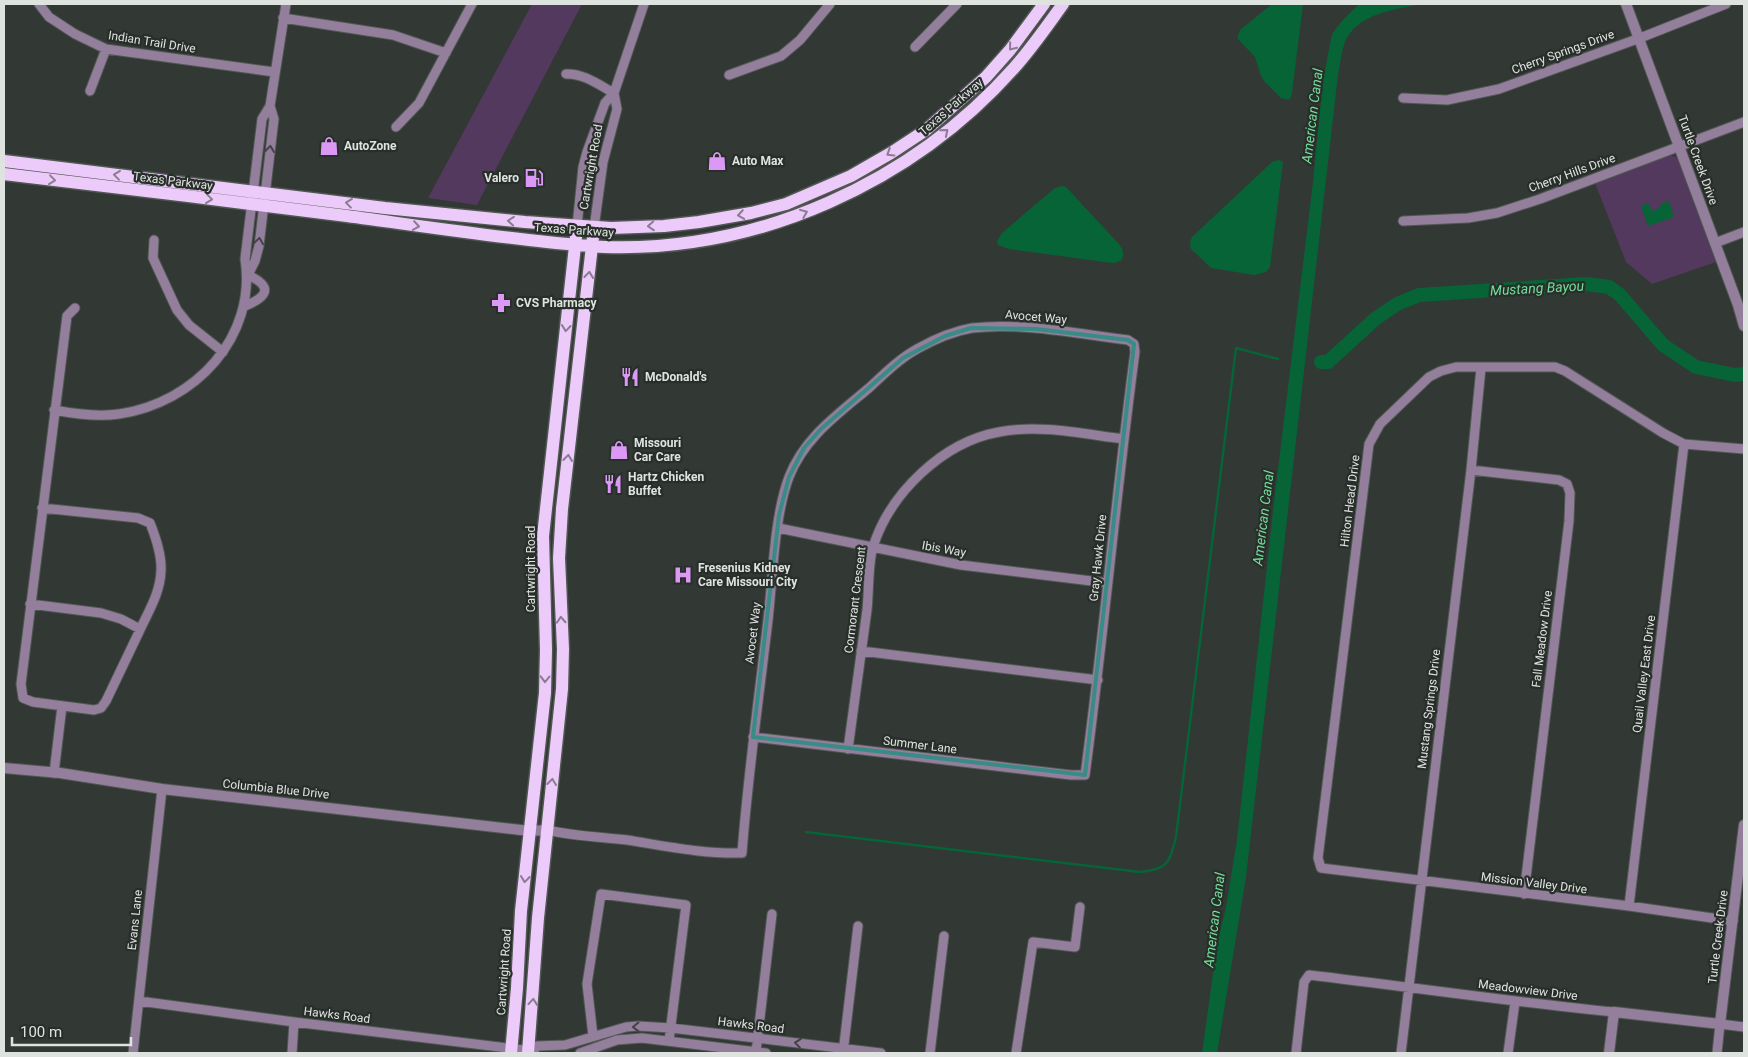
<svg xmlns="http://www.w3.org/2000/svg" width="1748" height="1057" viewBox="0 0 1748 1057" font-family="Roboto,sans-serif">
	<style>
		.green { fill: #52395d }
		.water { fill: #076437 }
		.lines { fill: none; stroke-linecap: round; stroke-linejoin: round }
		.stream { stroke: #076437; stroke-width: 2.5 }
		.river { stroke: #076437; stroke-width: 14 }
		.minor-casing { stroke: #515753; stroke-width: 11 }
		.tertiary-casing { stroke: #515753; stroke-width: 12 }
		.primary-casing { stroke: #515753; stroke-width: 15 }
		.minor { stroke: #937f9c; stroke-width: 9 }
		.tertiary { stroke: #937f9c; stroke-width: 10 }
		.primary { stroke: #eccafa; stroke-width: 12 }
		.oneway { stroke: #8a7c92 }
		.oneway2 { stroke: #434246 }
		.marked { fill: none; stroke: #398c85; stroke-width: 4; stroke-linejoin: round }
		.labels { text-anchor: middle; dominant-baseline: central; stroke-width: 4.5; stroke-linejoin: round; paint-order: stroke }
		.street-label { font-size: 12px; fill: #dfe3e0; stroke: #282e2a }
		.poi-label { font-size: 12px; font-weight: bold; fill: #dfe3e0; stroke: #282e2a; text-anchor: start }
		.water-label { font-size: 14px; font-style: italic; fill: #74df9b; stroke: #282e2a }
	</style>
	<rect width="100%" height="100%" fill="#323834"/>
	<!-- green -->
	<path class="green" d="M532,4H582L477,205L428,198Z
		M1668,155L1676,157L1679,161L1716,262L1652,284L1626,262L1595,183Z"/>
	<!-- water -->
	<path class="water" d="M1272,4H1303L1292,93L1290,99L1288,100L1281,98L1265,82L1261,76L1255,57L1237,38L1240,30Z
		M1359,4H1427C1399,8 1354,13 1344,45C1341,54 1340,65 1338,75L1246,877L1217,1053H1202L1217,945L1226,907L1237,840L1274,502L1313,182L1323,80L1332,34L1342,21Z
		M1279,160L1283,162L1270,267L1266,272L1254,275L1211,268L1191,249L1190,242L1192,237L1272,162Z
		M1062,186L1066,187L1119,244C1126,253 1125,263 1112,263L1009,249L998,245L997,241L1002,233L1055,188Z
		M1669,201L1674,217L1648,226L1641,206L1648,203L1652,211L1661,207L1660,204Z"/>
	<g class="lines">
		<!-- stream -->
		<path class="stream" d="M806,832L1140,872C1169,869 1169,863 1176,837L1236,348L1278,359"/>
		<!-- river -->
		<path class="river" d="M1321,362H1328L1375,319L1397,304L1419,295L1587,284L1609,287L1620,295L1663,345L1696,367L1735,375L1744,374"/>
		<!-- minor casing -->
		<g class="minor-casing">
			<path id="minor" d="M39,4L49,17L75,34L106,49L274,72
				M283,18L393,35L446,53
				M915,47L957,4
				M566,74C583,73 599,85 614,93
				M729,75L781,56L800,40L830,4
				M90,91L106,49
				M1403,98L1447,100L1499,89L1640,38L1726,4
				M396,127L419,103L472,4
				M1403,221L1468,218L1497,213L1540,199L1744,122
				M577,226L583,167L587,152L605,103L614,93L644,4
				M594,228L603,162L617,109L614,93
				M154,240L153,258L177,310L189,325L223,352
				M1715,243L1744,232
				M248,275L255,261L259,246L274,119L270,106
				M245,306C267,297 274,287 248,275
				M54,410C75,414 98,417 119,414C195,403 257,337 245,259L262,119L270,106L286,4
				M1471,470L1559,480L1567,484L1570,493L1569,521L1524,894
				M42,508L138,518L150,523C156,538 162,555 161,571C160,594 148,612 139,632C128,655 117,678 106,701L101,708L94,710L33,702L23,698L21,684L67,316L75,308
				M778,528L961,565L1108,583
				M30,604L101,613L121,619L140,629
				M861,651L1098,680
				M848,749C854,703 861,657 867,610C869,592 868,563 873,547C890,493 943,442 999,432C1039,424 1083,434 1123,439
				M54,773L62,706
				M547,830C573,836 600,837 627,840C665,846 703,854 742,853C748,774 759,697 768,620C773,576 774,517 789,477C804,438 838,414 869,388C884,374 899,359 917,349C933,340 954,331 972,328C1020,322 1079,334 1128,340L1134,344L1135,352C1116,493 1104,634 1085,775H1071L753,737
				M1629,906L1684,444
				M1733,921L1629,906L1321,868L1318,858L1369,444L1380,424L1429,377L1441,371L1456,367H1555L1565,371L1663,433L1684,444L1744,449
				M139,1001L294,1022L532,1051
				M593,1036L587,984L601,894L686,905L669,1041
				M533,1052L537,1046L565,1045L626,1027L638,1026L671,1028L881,1053
				M756,1052L772,914
				M133,1053L162,789
				M292,1053L294,1022
				M580,1053L617,1040L642,1038L766,1053
				M843,1053L858,926
				M930,1053L944,936
				M1016,1053L1033,942L1075,947L1080,907
				M1296,1053L1304,982L1309,975C1411,987 1512,1002 1614,1012
				M1401,1053L1471,470L1481,368
				M1508,1053L1515,1002
				M1717,1053L1720,1024L1744,1027"/>
		</g>
		<!-- tertiary casing -->
		<g class="tertiary-casing">
			<path id="tertiary" d="M1626,4L1738,305L1744,326
				M4,768L60,773L162,789L530,831L547,830
				M1609,1053L1614,1012L1720,1024L1744,825"/>
		</g>
		<!-- primary casing -->
		<g class="primary-casing">
			<path id="primary" d="M4,161L385,208L525,222L611,228L664,226L699,222L751,213L786,204L851,176L891,153L926,130L986,77L1010,50L1044,4
				M4,174C118,188 233,201 347,216C414,225 480,235 547,242C566,244 585,246 605,247C758,252 912,183 1014,68C1032,48 1047,26 1063,4
				M511,1053L517,988L521,911L545,693L546,650L543,536L576,237
				M528,1053L538,918L562,689L563,649L559,558L562,509L593,237"/>
		</g>
		<!-- minor -->
		<use href="#minor" class="minor"/>
		<!-- tertiary -->
		<use href="#tertiary" class="tertiary"/>
		<!-- primary -->
		<use href="#primary" class="primary"/>
	</g>
	<!-- one-way arrows -->
	<defs><path id="oneway-chevron" d="M-2-3.5L2.5 0L-2 3.5" fill="none" stroke-width="1.6" stroke-linecap="round" stroke-linejoin="round" transform="scale(1.25)"/></defs>
	<g class="oneway">
		<use href="#oneway-chevron" transform="translate(1012 47) rotate(129)"/>
		<use href="#oneway-chevron" transform="translate(945 132) rotate(-40)"/>
		<use href="#oneway-chevron" transform="translate(890 153) rotate(148)"/>
		<use href="#oneway-chevron" transform="translate(117 175) rotate(-173)"/>
		<use href="#oneway-chevron" transform="translate(52 180) rotate(7)"/>
		<use href="#oneway-chevron" transform="translate(209 199) rotate(7)"/>
		<use href="#oneway-chevron" transform="translate(349 203) rotate(-173)"/>
		<use href="#oneway-chevron" transform="translate(804 213) rotate(-22)"/>
		<use href="#oneway-chevron" transform="translate(741 215) rotate(171)"/>
		<use href="#oneway-chevron" transform="translate(511 221) rotate(-175)"/>
		<use href="#oneway-chevron" transform="translate(416 226) rotate(8)"/>
		<use href="#oneway-chevron" transform="translate(651 226) rotate(176)"/>
		<use href="#oneway-chevron" transform="translate(589 275) rotate(-84)"/>
		<use href="#oneway-chevron" transform="translate(566 328) rotate(96)"/>
		<use href="#oneway-chevron" transform="translate(568 458) rotate(-83)"/>
		<use href="#oneway-chevron" transform="translate(561 620) rotate(-93)"/>
		<use href="#oneway-chevron" transform="translate(545 679) rotate(91)"/>
		<use href="#oneway-chevron" transform="translate(552 782) rotate(-83)"/>
		<use href="#oneway-chevron" transform="translate(525 879) rotate(96)"/>
		<use href="#oneway-chevron" transform="translate(533 1002) rotate(-85)"/>
	</g>
	<g class="oneway2">
		<use href="#oneway-chevron" transform="translate(270 149) rotate(-83)"/>
		<use href="#oneway-chevron" transform="translate(259 241) rotate(-82)"/>
		<use href="#oneway-chevron" transform="translate(636 1027) rotate(179)"/>
		<use href="#oneway-chevron" transform="translate(798 1043) rotate(-173)"/>
	</g>
	<!-- marked area -->
	<path class="marked" d="M971,328L1036,329L1128,340L1134,344L1085,775L753,737L779,515L789,477L804,448L821,429L903,358L945,336Z"/>
	<!-- icons -->
	<defs>
		<g id="shop-bare" transform="scale(1.5)"><path d="M-5-2.5h2.3a2.7 3.5 0 0 1 5.4 0H5L5.5 6h-11ZM-1.5-2.5h3a1.5 2.3 0 0 0-3 0Z" fill="#db99f5" stroke="#282e2a" stroke-width="2.5" paint-order="stroke"/></g>
		<g id="fuel-bare" transform="scale(1.5)"><path d="M-5.5-6h7V0h2V4h1.3V-2.5L3-4.5l.8-.8L6-3V5H2.5V1h-1V6h-7ZM-4.2-4.7v3.2H.2V-4.7Z" fill="#db99f5" stroke="#282e2a" stroke-width="2.5" paint-order="stroke"/></g>
		<g id="pharmacy-bare" transform="scale(1.5)"><path d="M-2-6h4v4h4v4h-4v4h-4v-4h-4v-4h4Z" fill="#db99f5" stroke="#282e2a" stroke-width="2.5" paint-order="stroke"/></g>
		<g id="restaurant-bare" transform="scale(1.5)"><path d="M-5-6h1v4h1v-4h1v4h1v-4h1v5L-1.5 .5V6h-2V.5L-5-1ZM5-6V6H3V1.5H1.5Q1.5-4 5-6Z" fill="#db99f5" stroke="#282e2a" stroke-width="2.5" paint-order="stroke"/></g>
		<g id="hospital-bare" transform="scale(1.5)"><path d="M-5-5h3v3.5h4V-5h3V5h-3V1.5h-4V5h-3Z" fill="#db99f5" stroke="#282e2a" stroke-width="2.5" paint-order="stroke"/></g>
	</defs>
	<g fill-rule="evenodd">
		<use href="#shop-bare" x="329" y="146"/>
		<use href="#shop-bare" x="717" y="161"/>
		<use href="#fuel-bare" x="534" y="178"/>
		<use href="#pharmacy-bare" x="501" y="303"/>
		<use href="#restaurant-bare" x="630" y="377"/>
		<use href="#shop-bare" x="619" y="450"/>
		<use href="#restaurant-bare" x="613" y="484"/>
		<use href="#hospital-bare" x="683" y="575"/>
	</g>
	<g class="labels">
		<!-- street labels -->
		<g class="street-label">
			<text transform="translate(152 42) rotate(9)">Indian Trail Drive</text>
			<text transform="translate(1563 52) rotate(-20)">Cherry Springs Drive</text>
			<text transform="translate(951 107) rotate(-41)">Texas Parkway</text>
			<text transform="translate(1698 160) rotate(70)">Turtle Creek Drive</text>
			<text transform="translate(591 167) rotate(-80)">Cartwright Road</text>
			<text transform="translate(1572 173) rotate(-20)">Cherry Hills Drive</text>
			<text transform="translate(173 181) rotate(7)">Texas Parkway</text>
			<text transform="translate(574 230) rotate(4)">Texas Parkway</text>
			<text transform="translate(1036 317) rotate(5)">Avocet Way</text>
			<text transform="translate(1350 501) rotate(-83)">Hilton Head Drive</text>
			<text transform="translate(944 549) rotate(10)">Ibis Way</text>
			<text transform="translate(1098 558) rotate(-84)">Gray Hawk Drive</text>
			<text transform="translate(531 569) rotate(-90)">Cartwright Road</text>
			<text transform="translate(855 600) rotate(-83)">Cormorant Crescent</text>
			<text transform="translate(753 633) rotate(-83)">Avocet Way</text>
			<text transform="translate(1542 639) rotate(-83)">Fall Meadow Drive</text>
			<text transform="translate(1644 674) rotate(-83)">Quail Valley East Drive</text>
			<text transform="translate(1429 709) rotate(-83)">Mustang Springs Drive</text>
			<text transform="translate(920 745) rotate(7)">Summer Lane</text>
			<text transform="translate(276 789) rotate(6)">Columbia Blue Drive</text>
			<text transform="translate(1534 883) rotate(7)">Mission Valley Drive</text>
			<text transform="translate(135 920) rotate(-84)">Evans Lane</text>
			<text transform="translate(1718 937) rotate(-83)">Turtle Creek Drive</text>
			<text transform="translate(504 972) rotate(-86)">Cartwright Road</text>
			<text transform="translate(1528 990) rotate(7)">Meadowview Drive</text>
			<text transform="translate(337 1015) rotate(7)">Hawks Road</text>
			<text transform="translate(751 1025) rotate(7)">Hawks Road</text>
		</g>
		<!-- poi labels -->
		<g class="poi-label">
			<text x="344" y="146">AutoZone</text>
			<text x="732" y="161">Auto Max</text>
			<text x="519" y="178" text-anchor="end">Valero</text>
			<text x="516" y="303">CVS Pharmacy</text>
			<text x="645" y="377">McDonald's</text>
			<text x="634" y="443">Missouri<tspan x="634" dy="14">Car Care</tspan></text>
			<text x="628" y="477">Hartz Chicken<tspan x="628" dy="14">Buffet</tspan></text>
			<text x="698" y="568">Fresenius Kidney<tspan x="698" dy="14">Care Missouri City</tspan></text>
		</g>
		<!-- water labels -->
		<g class="water-label">
			<text transform="translate(1312 116) rotate(-83)">American Canal</text>
			<text transform="translate(1537 288) rotate(-3)">Mustang Bayou</text>
			<text transform="translate(1263 518) rotate(-83)">American Canal</text>
			<text transform="translate(1214 920) rotate(-83)">American Canal</text>
		</g>
	</g>
	<!-- border -->
	<rect width="1748" height="1057" fill="none" stroke="#dfe3e0" stroke-width="10"/>
	<!-- scale -->
	<path d="M12 1037v8h119v-8" fill="none" stroke="#dfe3e0" stroke-width="2.5"/>
	<text x="20" y="1037" font-size="15" fill="#dfe3e0" stroke="#282e2a" stroke-width="4" paint-order="stroke">100 m</text>
</svg>
